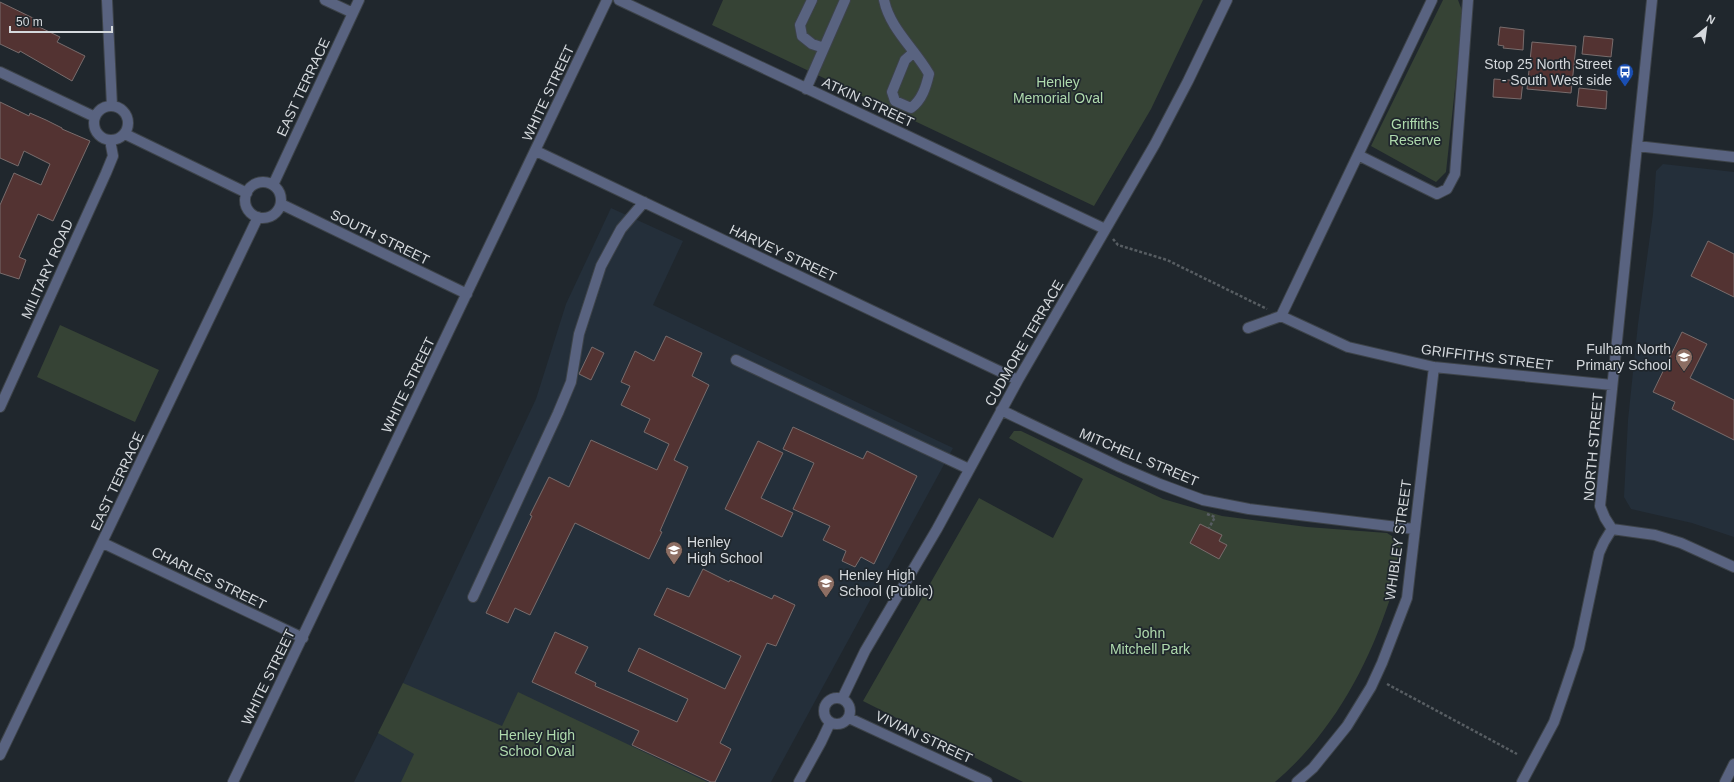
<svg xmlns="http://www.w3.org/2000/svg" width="1734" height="782" viewBox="0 0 1734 782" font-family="Arial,sans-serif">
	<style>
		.built { fill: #242f3a }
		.green { fill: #364335 }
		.building { fill: #533332; stroke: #786c6c }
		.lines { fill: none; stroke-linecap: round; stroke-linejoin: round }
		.minor-casing { stroke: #3d4349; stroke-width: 12 }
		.path { stroke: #575d62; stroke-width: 2.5; stroke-dasharray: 3 2; stroke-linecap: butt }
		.minor { stroke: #596380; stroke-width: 10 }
		.labels { text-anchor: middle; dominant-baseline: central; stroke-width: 3.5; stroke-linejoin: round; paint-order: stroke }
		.poi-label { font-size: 14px; fill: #d5d9dd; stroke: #20272d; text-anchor: end }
		.park-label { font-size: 14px; fill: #afdaad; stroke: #20272d }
		.street-label { font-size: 14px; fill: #d5d9dd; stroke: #20272d }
	</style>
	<rect width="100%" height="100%" fill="#20272d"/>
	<!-- built -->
	<path class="built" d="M1663,164L1734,172V537L1692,523L1631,509L1624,497L1628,420L1638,324L1653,214L1656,171Z
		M611,208L683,241L653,305L953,448L771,782H354L403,683L536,399L566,304Z"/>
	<!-- green -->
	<path class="green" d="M723,0H1203L1151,109L1094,206L712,25Z
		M1443,0H1458L1463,13L1446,172L1436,182L1371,146Z
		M60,325L159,370L135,422L37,377Z
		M1014,431H1021L1163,499L1222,516L1307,527L1387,533L1401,542C1401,567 1394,589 1385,613C1363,676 1327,738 1275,782H1023L863,701L979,498L1053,538L1083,479L1009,438Z
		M403,683L502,726L518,692L707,782H401L414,754L378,733Z"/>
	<!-- building -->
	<path class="building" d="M0,2L35,19L33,24L60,37L57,42L85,56L72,81L20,51L19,53L0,44Z
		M1500,27L1524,30L1523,50L1503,48L1504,46L1498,45Z
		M1584,36L1613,39L1611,57L1582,54Z
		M1532,42L1576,46L1571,93L1527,89Z
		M1494,79L1523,81L1521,99L1493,97Z
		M1579,88L1607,91L1606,109L1577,106Z
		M0,102L29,116L30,113L46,120L62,128V129L90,141L53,221L38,214L19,257L26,260L19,279L0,273V205L14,173L41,185L50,164L24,151L18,166L0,158Z
		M1708,241L1734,254V297L1691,276Z
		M1682,332L1707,344L1690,378L1734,400V440L1672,409L1675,402L1653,392Z
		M666,336L702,353L692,376L709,385L674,460L688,467L660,531L662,532L649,559L575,523L530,615L515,608L508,623L486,613L532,516L530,515L549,477L569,487L591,440L657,470L669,444L644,432L650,419L621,405L630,386L621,382L635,351L654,361Z
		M592,347L604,353L591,380L579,374Z
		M793,427L863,459L867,451L917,476L874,564L861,557L855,567L842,561L846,551L823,540L830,526L793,509L814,463L783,449Z
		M758,441L783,453L761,498L793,513L782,537L725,509Z
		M1200,524L1222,535L1219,541L1227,545L1219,559L1190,543Z
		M703,569L729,582L730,580L772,599L774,595L795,605L776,646L767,643L720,743L731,749L715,782H711L632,745L639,731L532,682L555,632L588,647L575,673L596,683L595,686L677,722L688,699L628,671L639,648L725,689L741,656L654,615L667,588L689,597Z"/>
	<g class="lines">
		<!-- minor casing -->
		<g class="minor-casing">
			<path id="minor" d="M107,0L112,106
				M325,0L353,13
				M619,0L1105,229
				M812,0L800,25L802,36L812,44L824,48
				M884,0C890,29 915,49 929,74C926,87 922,100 911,108L895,101L892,92L905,60L914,52
				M0,72L95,117
				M806,89L845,0
				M94 123a17 17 0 1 1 34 0a17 17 0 1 1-34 0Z
				M125,134L247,193
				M1637,146L1734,157
				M536,151L1018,380
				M1358,155L1437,194L1447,189L1455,174L1468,0
				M245 200a18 18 0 1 1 36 0a18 18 0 1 1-36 0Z
				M273,185L359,0
				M281,204L467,294
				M1281,316L1432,0
				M1281,316L1348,347L1434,367L1612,385
				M1248,328L1281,316
				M736,360L969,469
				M0,407L106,173L113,156L110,140
				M1001,410L1120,467L1160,484L1203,500L1249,509L1414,529
				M1612,529L1605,518L1600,506L1652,0
				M1612,529L1655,535L1681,543L1734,567
				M103,543L303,638
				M473,597L558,413L571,382L579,334L601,266L621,229L644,202
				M824 711a13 13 0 1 1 26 0a13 13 0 1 1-26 0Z
				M842,699L865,651L937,529L1018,380L1155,144L1188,81L1227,0
				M849,718L987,782
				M0,755L258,217
				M233,782L607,0
				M799,782L821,742L830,723
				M1297,782L1313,768L1347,726L1371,687L1382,663L1407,598L1434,367
				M1522,782L1554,722L1567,684L1579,648L1599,553L1604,542L1612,529
				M1725,782L1734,764"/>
		</g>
		<!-- path -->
		<path class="path" d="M1113,239L1118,245L1167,260L1267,309
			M1207,514L1215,517L1209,528
			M1387,684L1517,754"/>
		<!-- minor -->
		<use href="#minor" class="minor"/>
	</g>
	<!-- icons -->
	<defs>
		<g id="bus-pin" transform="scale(0.9)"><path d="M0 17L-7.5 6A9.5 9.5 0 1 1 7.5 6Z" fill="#1a4fb4" stroke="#20272d"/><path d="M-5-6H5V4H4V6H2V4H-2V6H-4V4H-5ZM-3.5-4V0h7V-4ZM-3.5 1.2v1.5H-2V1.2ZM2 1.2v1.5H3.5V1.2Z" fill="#fff"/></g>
		<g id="school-pin" transform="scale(0.9)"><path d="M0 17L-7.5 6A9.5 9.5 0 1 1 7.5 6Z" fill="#8d6e63" stroke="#20272d"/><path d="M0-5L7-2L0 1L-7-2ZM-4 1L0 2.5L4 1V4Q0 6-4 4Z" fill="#fff"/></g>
	</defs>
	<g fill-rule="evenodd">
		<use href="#bus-pin" x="1625" y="72"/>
		<use href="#school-pin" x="1684" y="357"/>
		<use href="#school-pin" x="674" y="550"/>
		<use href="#school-pin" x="826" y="583"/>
	</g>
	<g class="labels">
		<!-- poi labels -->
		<g class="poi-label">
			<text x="1612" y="64">Stop 25 North Street<tspan x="1612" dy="16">- South West side</tspan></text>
			<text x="1671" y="349">Fulham North<tspan x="1671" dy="16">Primary School</tspan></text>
			<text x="687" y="542" text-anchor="start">Henley<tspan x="687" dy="16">High School</tspan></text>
			<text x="839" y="575" text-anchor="start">Henley High<tspan x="839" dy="16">School (Public)</tspan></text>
		</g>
		<!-- park labels -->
		<g class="park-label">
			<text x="1058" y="82">Henley<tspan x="1058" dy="16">Memorial Oval</tspan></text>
			<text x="1415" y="124">Griffiths<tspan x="1415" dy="16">Reserve</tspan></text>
			<text x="1150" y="633">John<tspan x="1150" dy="16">Mitchell Park</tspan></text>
			<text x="537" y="735">Henley High<tspan x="537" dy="16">School Oval</tspan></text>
		</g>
		<!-- street labels -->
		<g class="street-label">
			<text transform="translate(303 87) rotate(-65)">EAST TERRACE</text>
			<text transform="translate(548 93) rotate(-65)">WHITE STREET</text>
			<text transform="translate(868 102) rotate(25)">ATKIN STREET</text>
			<text transform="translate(380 237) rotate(26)">SOUTH STREET</text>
			<text transform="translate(783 253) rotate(25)">HARVEY STREET</text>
			<text transform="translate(47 269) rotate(-66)">MILITARY ROAD</text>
			<text transform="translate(1024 343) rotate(-60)">CUDMORE TERRACE</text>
			<text transform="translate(1487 357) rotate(7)">GRIFFITHS STREET</text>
			<text transform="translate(408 385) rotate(-64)">WHITE STREET</text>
			<text transform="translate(1593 447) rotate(-85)">NORTH STREET</text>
			<text transform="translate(1139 457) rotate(23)">MITCHELL STREET</text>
			<text transform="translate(117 481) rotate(-65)">EAST TERRACE</text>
			<text transform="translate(1398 540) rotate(-82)">WHIBLEY STREET</text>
			<text transform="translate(209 578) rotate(26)">CHARLES STREET</text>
			<text transform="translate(268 677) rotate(-64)">WHITE STREET</text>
			<text transform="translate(924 737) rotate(25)">VIVIAN STREET</text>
		</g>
	</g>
	<!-- north arrow -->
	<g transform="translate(1706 28) rotate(29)" stroke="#20272d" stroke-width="3" paint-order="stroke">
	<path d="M0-3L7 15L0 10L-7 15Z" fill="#d5d9dd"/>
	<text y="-6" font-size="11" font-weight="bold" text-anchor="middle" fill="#d5d9dd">N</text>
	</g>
	<!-- scale -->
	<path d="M10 26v6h102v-6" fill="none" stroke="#d5d9dd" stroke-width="2"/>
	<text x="16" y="26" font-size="12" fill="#d5d9dd" stroke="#20272d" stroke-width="3" paint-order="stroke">50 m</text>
</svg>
